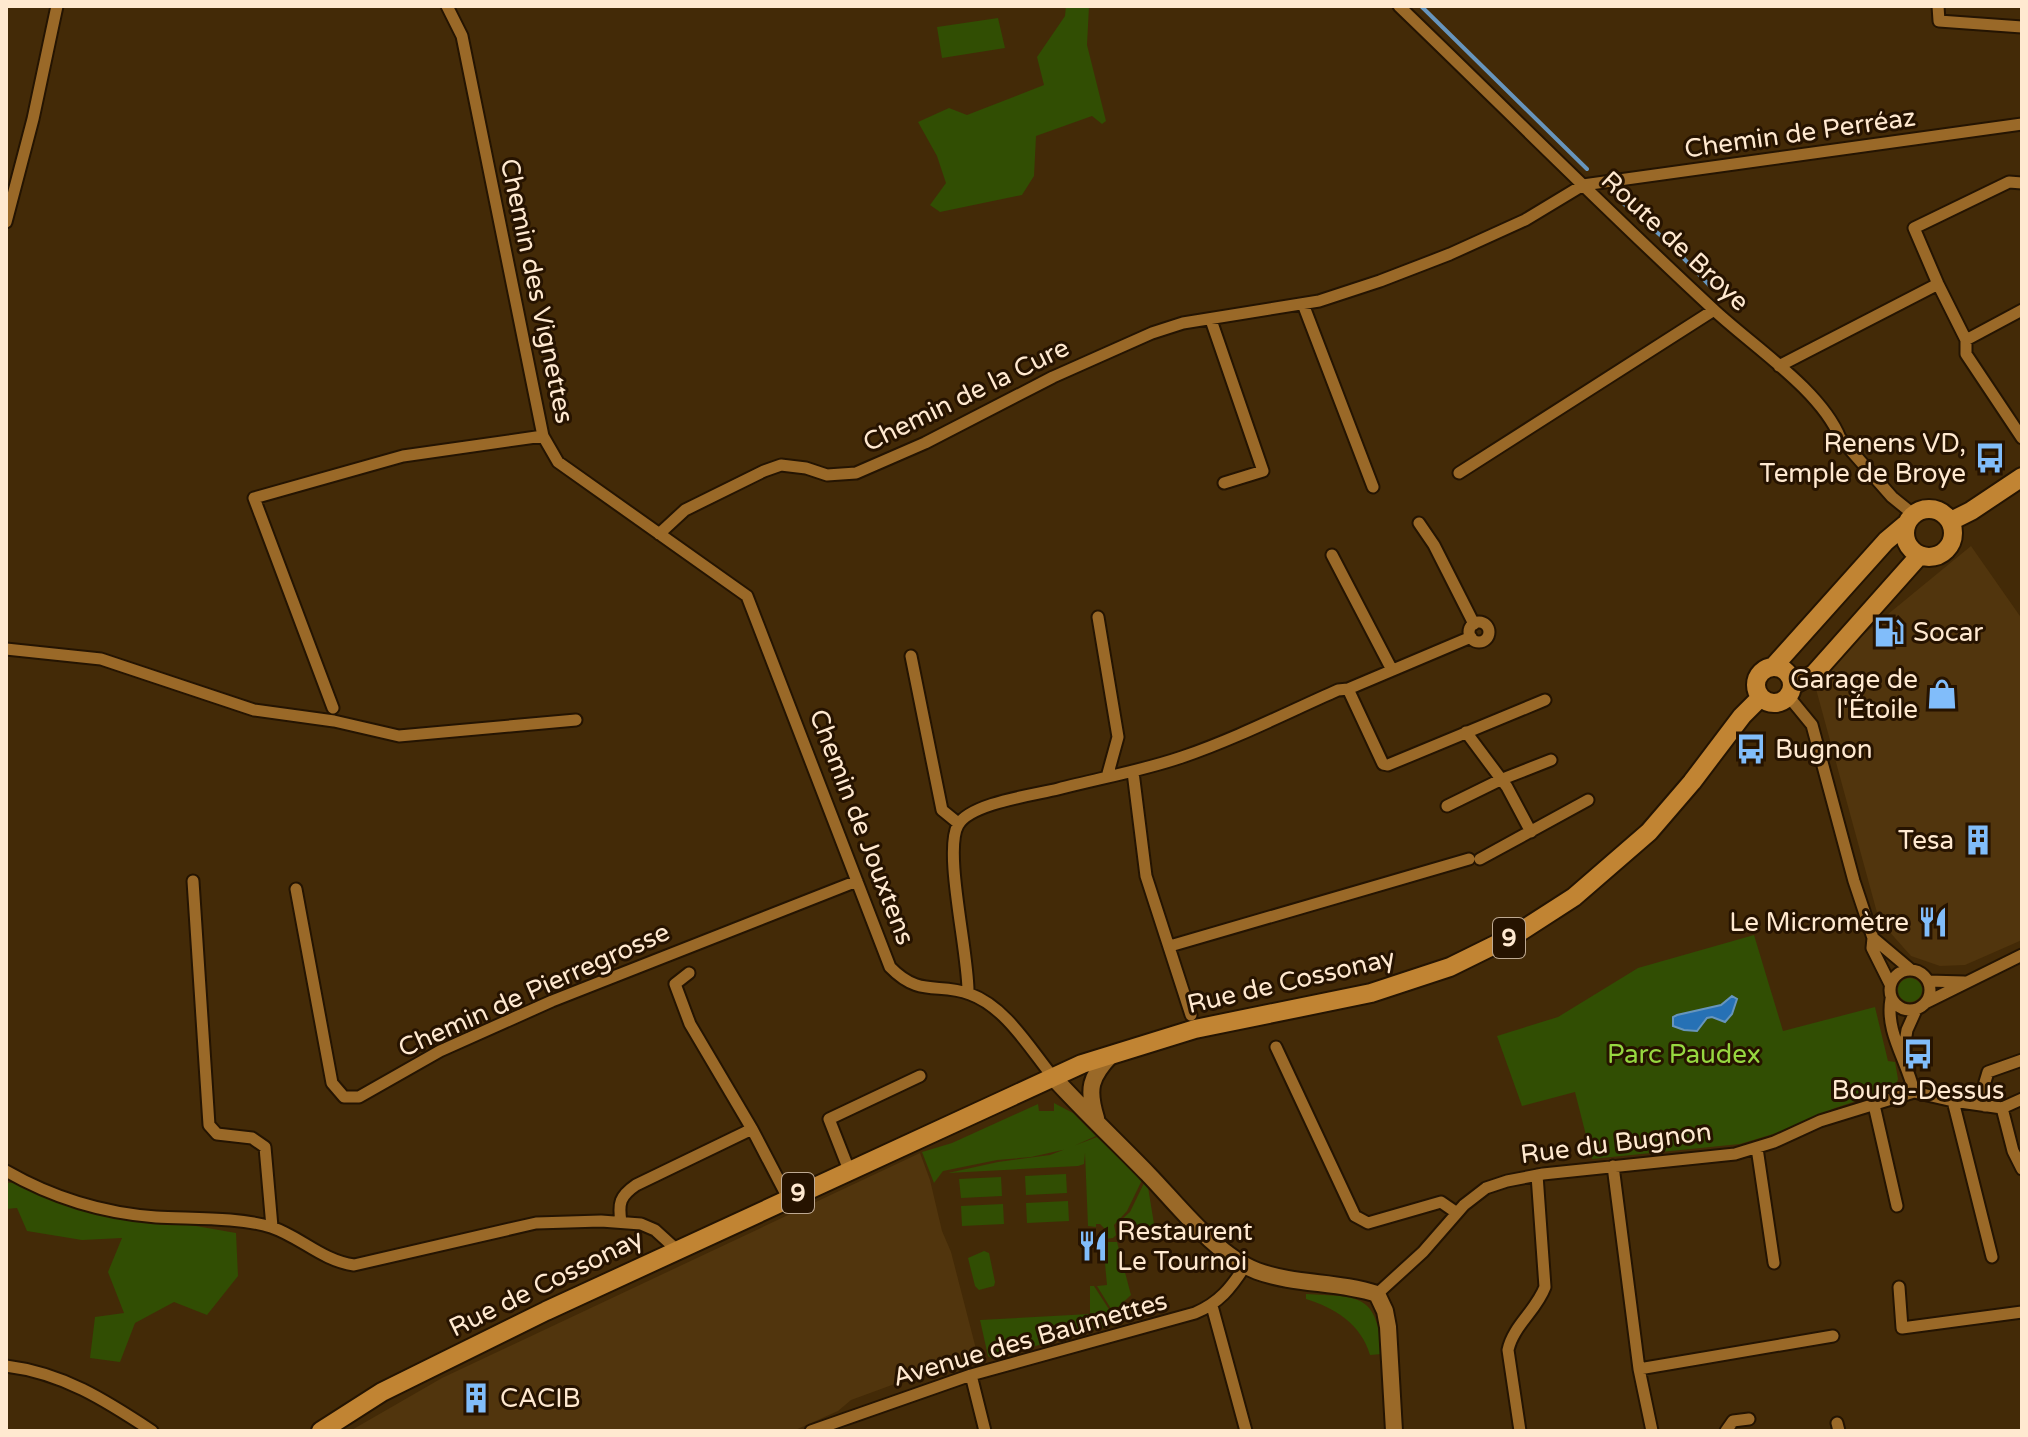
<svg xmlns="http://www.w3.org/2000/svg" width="2028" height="1437" viewBox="0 0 2028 1437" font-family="'Varela Round',sans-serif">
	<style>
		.built { fill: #51350d }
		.green { fill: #314e03 }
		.water { fill: #2671b5; stroke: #6795bd; stroke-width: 2 }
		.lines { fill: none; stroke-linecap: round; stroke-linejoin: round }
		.stream { stroke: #6795bd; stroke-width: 4 }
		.street-casing { stroke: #241402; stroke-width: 15 }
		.secondary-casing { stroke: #241402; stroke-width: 20 }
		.primary-casing { stroke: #241402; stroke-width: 22 }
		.street { stroke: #9a6928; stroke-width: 11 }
		.secondary { stroke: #9a6928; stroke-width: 16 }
		.primary { stroke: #c18433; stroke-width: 18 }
		.labels { text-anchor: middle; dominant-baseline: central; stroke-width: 6; stroke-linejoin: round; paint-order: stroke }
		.shield { fill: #261300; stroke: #bea992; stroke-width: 2 }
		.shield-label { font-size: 24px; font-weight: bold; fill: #ffe9d0 }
		.street-label { font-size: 26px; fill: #ffe9d0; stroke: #261300 }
		.poi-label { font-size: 26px; fill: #ffe9d0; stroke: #261300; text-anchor: end }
		.park-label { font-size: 26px; fill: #97d840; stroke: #261300 }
	</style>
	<rect width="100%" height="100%" fill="#432a07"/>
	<!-- built -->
	<path class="built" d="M1971,546L2022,619V940L1965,965L1940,966L1911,956L1879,920L1816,689L1820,677L1837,656Z
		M920,1153L930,1180L942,1231L951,1252L976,1349L971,1356L851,1400L838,1411L793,1431H350L442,1378Z"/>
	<!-- green -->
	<path class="green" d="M1066,6H1089L1087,45L1106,121L1102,124L1092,116L1036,136L1034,176L1022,195L940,212L930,205L946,183L937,156L918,122L949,108L967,115L1044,85L1037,57L1065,16Z
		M998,18L1005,48L942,58L937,27Z
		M1754,935L1783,1031L1875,1007L1888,1061L1895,1062L1898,1079L1895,1088L1835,1108L1780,1132L1740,1144L1592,1159L1575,1092L1522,1106L1497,1036L1558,1017L1638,968Z
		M1898 990a12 12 0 1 1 24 0a12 12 0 1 1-24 0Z
		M1054,1103L1073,1113L1096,1136L1067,1149L1031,1157L997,1160L943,1171L934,1183L922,1152L952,1143L1038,1104L1039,1111H1054Z
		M1097,1137L1142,1180L1127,1211L1114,1225L1116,1235L1113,1238L1105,1239V1229L1100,1224H1096V1227L1088,1226L1085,1153L1084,1164L1078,1166L948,1173L998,1162L1050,1155Z
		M1066,1174L1067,1193L1026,1195L1025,1176Z
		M1001,1177L1002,1196L961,1198L959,1179Z
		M25,1182L110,1211L236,1233L238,1276L207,1315L174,1302L135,1323L120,1362L90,1358L95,1317L124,1313L108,1272L122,1238L82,1240L27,1231L17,1208L6,1209V1183Z
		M1144,1183L1148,1187L1155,1230L1151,1231L1147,1224L1118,1231L1120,1221L1130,1212Z
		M1068,1201L1069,1221L1027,1223L1026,1203Z
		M1003,1204L1004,1224L962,1226L961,1206Z
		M1103,1242H1117L1131,1295L1113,1312L1097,1286L1107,1285Z
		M984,1251L989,1253L995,1282L994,1286L979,1290L975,1286L968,1258Z
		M1090,1286H1094L1114,1317L1120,1323L991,1358L988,1356L980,1320L1090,1314Z
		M1306,1294C1360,1297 1377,1293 1382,1354L1370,1355C1361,1324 1335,1308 1306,1299Z"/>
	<!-- water -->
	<path class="water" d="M1732,996L1737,999L1732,1014L1725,1022L1712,1017L1707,1018L1697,1031L1684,1030L1673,1026V1017L1677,1015L1721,1005Z"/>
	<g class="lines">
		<!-- stream -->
		<path class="stream" d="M1421,6L1587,169
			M1617,198L1667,241L1712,288"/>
		<!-- street casing -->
		<g class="street-casing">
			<path id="street" d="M447,6L462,36L543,436L558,462L747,596L890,967C920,998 938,982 970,994C1006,1007 1030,1049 1053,1077
				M1399,6C1504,107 1606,210 1713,309C1751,345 1821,390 1840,438L1892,497L1913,514
				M1938,6L1939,21L2022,27
				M2022,183L2009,182L1914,228L1938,284L1966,340V354L2022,438
				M6,222L33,119L57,6
				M1303,304L1373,487
				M1211,320L1263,471L1224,483
				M1966,340L2022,310
				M1779,366L1938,284
				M1459,473L1714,310
				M1419,523L1434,545L1474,624
				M659,534L685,510L764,471L781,465L806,468L827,475L856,473L925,443L1053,377L1152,333L1183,323L1319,301L1380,281L1450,254L1525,220L1583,185L2022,124
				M1332,555L1392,670
				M1098,617L1118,737L1107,777
				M1469 632a10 10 0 1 1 20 0a10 10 0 1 1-20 0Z
				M6,649L101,659L254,710L334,721L399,736L576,720
				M911,656L942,810L958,823
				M1348,689L1383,764L1388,765L1545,700
				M1789,697L1812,725L1854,881L1873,938L1872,948L1890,984
				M333,708L254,498L403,456L543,436
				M1466,732L1507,787L1531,832
				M1133,772L1146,876L1191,1015
				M1447,806L1500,780L1551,760
				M1480,859L1588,800
				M193,881L209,1125L217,1134L252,1138L265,1147L272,1227
				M296,889L332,1083L344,1097H359L440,1051L552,1001L857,881
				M1873,938L1911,970
				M1170,946L1469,859
				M1890 990a20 20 0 1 1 40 0a20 20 0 1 1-40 0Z
				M689,973L675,984L690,1024L752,1129L788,1198
				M1928,981L1964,982
				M968,993C969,955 943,851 958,825C970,803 1034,795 1058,789C1100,778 1141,771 1182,757C1235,739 1286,713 1338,690L1348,689L1471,637
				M1891,999C1885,1032 1907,1060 1914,1092
				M1927,1002L2022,955
				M1276,1047L1355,1216L1368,1223L1441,1202L1457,1213
				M1903,1055L1907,1030L1916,1010
				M1914,1092L1953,1101L2002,1108L2022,1099
				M1953,1101L1992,1257
				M1874,1105L1897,1206
				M1985,1106V1082L1988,1072L2022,1060
				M2002,1108L2013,1151L2022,1169
				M1757,1148L1774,1263
				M1613,1166L1639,1369L1652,1431
				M849,1170L829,1119L920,1076
				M6,1171C53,1198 102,1213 156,1217C190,1219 239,1217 271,1227C301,1237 321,1260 354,1265L536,1223L601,1221L641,1224L655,1230L677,1250
				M621,1222C618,1203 620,1196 636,1185L752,1129
				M1899,1287L1902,1328L2022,1312
				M1377,1294L1423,1252L1464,1205L1486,1188L1507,1181L1543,1174L1735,1154L1774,1142L1820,1121L1914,1092
				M1212,1306L1246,1431
				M6,1366C63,1373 105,1400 152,1431
				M1639,1369L1833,1336
				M971,1375L985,1431
				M1837,1423L1839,1431
				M811,1431L971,1375L1195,1313C1219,1303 1231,1288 1245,1266
				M1520,1431L1508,1350C1513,1326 1536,1311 1545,1287L1537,1175
				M1726,1431L1733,1421L1749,1419"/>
		</g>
		<!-- secondary casing -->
		<g class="secondary-casing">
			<path id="secondary" d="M1053,1077C1083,1110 1116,1141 1148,1174C1178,1205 1216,1255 1257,1271C1295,1285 1338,1281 1377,1294L1385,1311L1388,1327L1394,1431
				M1096,1118C1087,1089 1090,1077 1111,1055"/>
		</g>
		<!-- primary casing -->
		<g class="primary-casing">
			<path id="primary" d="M1905 533a24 24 0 1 1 48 0a24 24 0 1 1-48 0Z
				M1951,521L1971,511L2022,477
				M1756 685a18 18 0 1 1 36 0a18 18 0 1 1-36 0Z
				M1773,667L1886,541L1905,525
				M1793,685L1814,674L1919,556
				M321,1431L382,1392L546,1311L1082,1064L1195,1029L1371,993L1450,967L1515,935L1574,897L1649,832L1692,782L1742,716L1760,698"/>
		</g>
		<!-- street -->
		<use href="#street" class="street"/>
		<!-- secondary -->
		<use href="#secondary" class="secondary"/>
		<!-- primary -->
		<use href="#primary" class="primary"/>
	</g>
	<!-- icons -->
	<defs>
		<g id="bus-bare" transform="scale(2.4)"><path d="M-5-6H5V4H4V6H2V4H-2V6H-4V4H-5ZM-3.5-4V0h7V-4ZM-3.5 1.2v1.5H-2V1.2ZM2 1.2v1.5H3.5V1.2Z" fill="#81bdfa" stroke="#261300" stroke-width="2.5" paint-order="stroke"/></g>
		<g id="fuel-bare" transform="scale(2.4)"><path d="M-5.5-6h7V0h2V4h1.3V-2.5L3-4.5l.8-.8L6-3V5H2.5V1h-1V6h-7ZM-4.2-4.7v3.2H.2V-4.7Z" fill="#81bdfa" stroke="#261300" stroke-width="2.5" paint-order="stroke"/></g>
		<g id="shop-bare" transform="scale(2.4)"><path d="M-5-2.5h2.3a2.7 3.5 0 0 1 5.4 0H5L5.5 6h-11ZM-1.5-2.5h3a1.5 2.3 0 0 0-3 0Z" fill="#81bdfa" stroke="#261300" stroke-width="2.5" paint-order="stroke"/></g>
		<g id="building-bare" transform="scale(2.4)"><path d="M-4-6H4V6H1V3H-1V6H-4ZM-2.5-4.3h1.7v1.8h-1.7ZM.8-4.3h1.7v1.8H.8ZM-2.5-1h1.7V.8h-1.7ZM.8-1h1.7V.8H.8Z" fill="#81bdfa" stroke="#261300" stroke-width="2.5" paint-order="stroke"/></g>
		<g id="restaurant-bare" transform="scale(2.4)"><path d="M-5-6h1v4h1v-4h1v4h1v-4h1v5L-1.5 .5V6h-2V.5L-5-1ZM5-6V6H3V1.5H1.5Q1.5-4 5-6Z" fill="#81bdfa" stroke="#261300" stroke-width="2.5" paint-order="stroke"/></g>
	</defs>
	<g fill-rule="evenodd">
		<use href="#bus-bare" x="1990" y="458"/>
		<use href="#fuel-bare" x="1889" y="632"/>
		<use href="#shop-bare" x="1942" y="694"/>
		<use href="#bus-bare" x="1751" y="749"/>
		<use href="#building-bare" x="1978" y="840"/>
		<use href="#restaurant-bare" x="1933" y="922"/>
		<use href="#bus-bare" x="1918" y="1054"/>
		<use href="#restaurant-bare" x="1093" y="1246"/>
		<use href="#building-bare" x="476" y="1398"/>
	</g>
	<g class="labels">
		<!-- shield labels -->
		<g class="shield">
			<rect x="1493" y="918" width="32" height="40" rx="6"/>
			<rect x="782" y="1173" width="32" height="40" rx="6"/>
		</g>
		<g class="shield-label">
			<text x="1509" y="938">9</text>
			<text x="798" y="1193">9</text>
		</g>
		<!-- street labels -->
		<g class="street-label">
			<text transform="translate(1800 133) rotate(-8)">Chemin de Perréaz</text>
			<text transform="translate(1675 241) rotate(43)">Route de Broye</text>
			<text transform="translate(537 291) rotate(78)">Chemin des Vignettes</text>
			<text transform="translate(966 395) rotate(-26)">Chemin de la Cure</text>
			<text transform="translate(862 827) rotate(69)">Chemin de Jouxtens</text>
			<text transform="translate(1291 981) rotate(-13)">Rue de Cossonay</text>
			<text transform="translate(534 990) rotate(-24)">Chemin de Pierregrosse</text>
			<text transform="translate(1616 1143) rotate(-7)">Rue du Bugnon</text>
			<text transform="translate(546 1283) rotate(-26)">Rue de Cossonay</text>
			<text transform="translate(1030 1339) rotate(-16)">Avenue des Baumettes</text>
		</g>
		<!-- poi labels -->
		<g class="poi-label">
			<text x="1966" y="443">Renens VD,<tspan x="1966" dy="30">Temple de Broye</tspan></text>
			<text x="1913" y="632" text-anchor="start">Socar</text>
			<text x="1918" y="679">Garage de<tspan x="1918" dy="30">l'Étoile</tspan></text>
			<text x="1775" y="749" text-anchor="start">Bugnon</text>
			<text x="1954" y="840">Tesa</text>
			<text x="1909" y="922">Le Micromètre</text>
			<text x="1918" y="1090" text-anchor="middle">Bourg-Dessus</text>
			<text x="1117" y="1231" text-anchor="start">Restaurent<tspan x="1117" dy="30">Le Tournoi</tspan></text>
			<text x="500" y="1398" text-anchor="start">CACIB</text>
		</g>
		<!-- park labels -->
		<g class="park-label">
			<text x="1684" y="1054">Parc Paudex</text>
		</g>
	</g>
	<!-- border -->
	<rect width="2028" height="1437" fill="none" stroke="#ffe9d0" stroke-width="16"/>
</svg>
